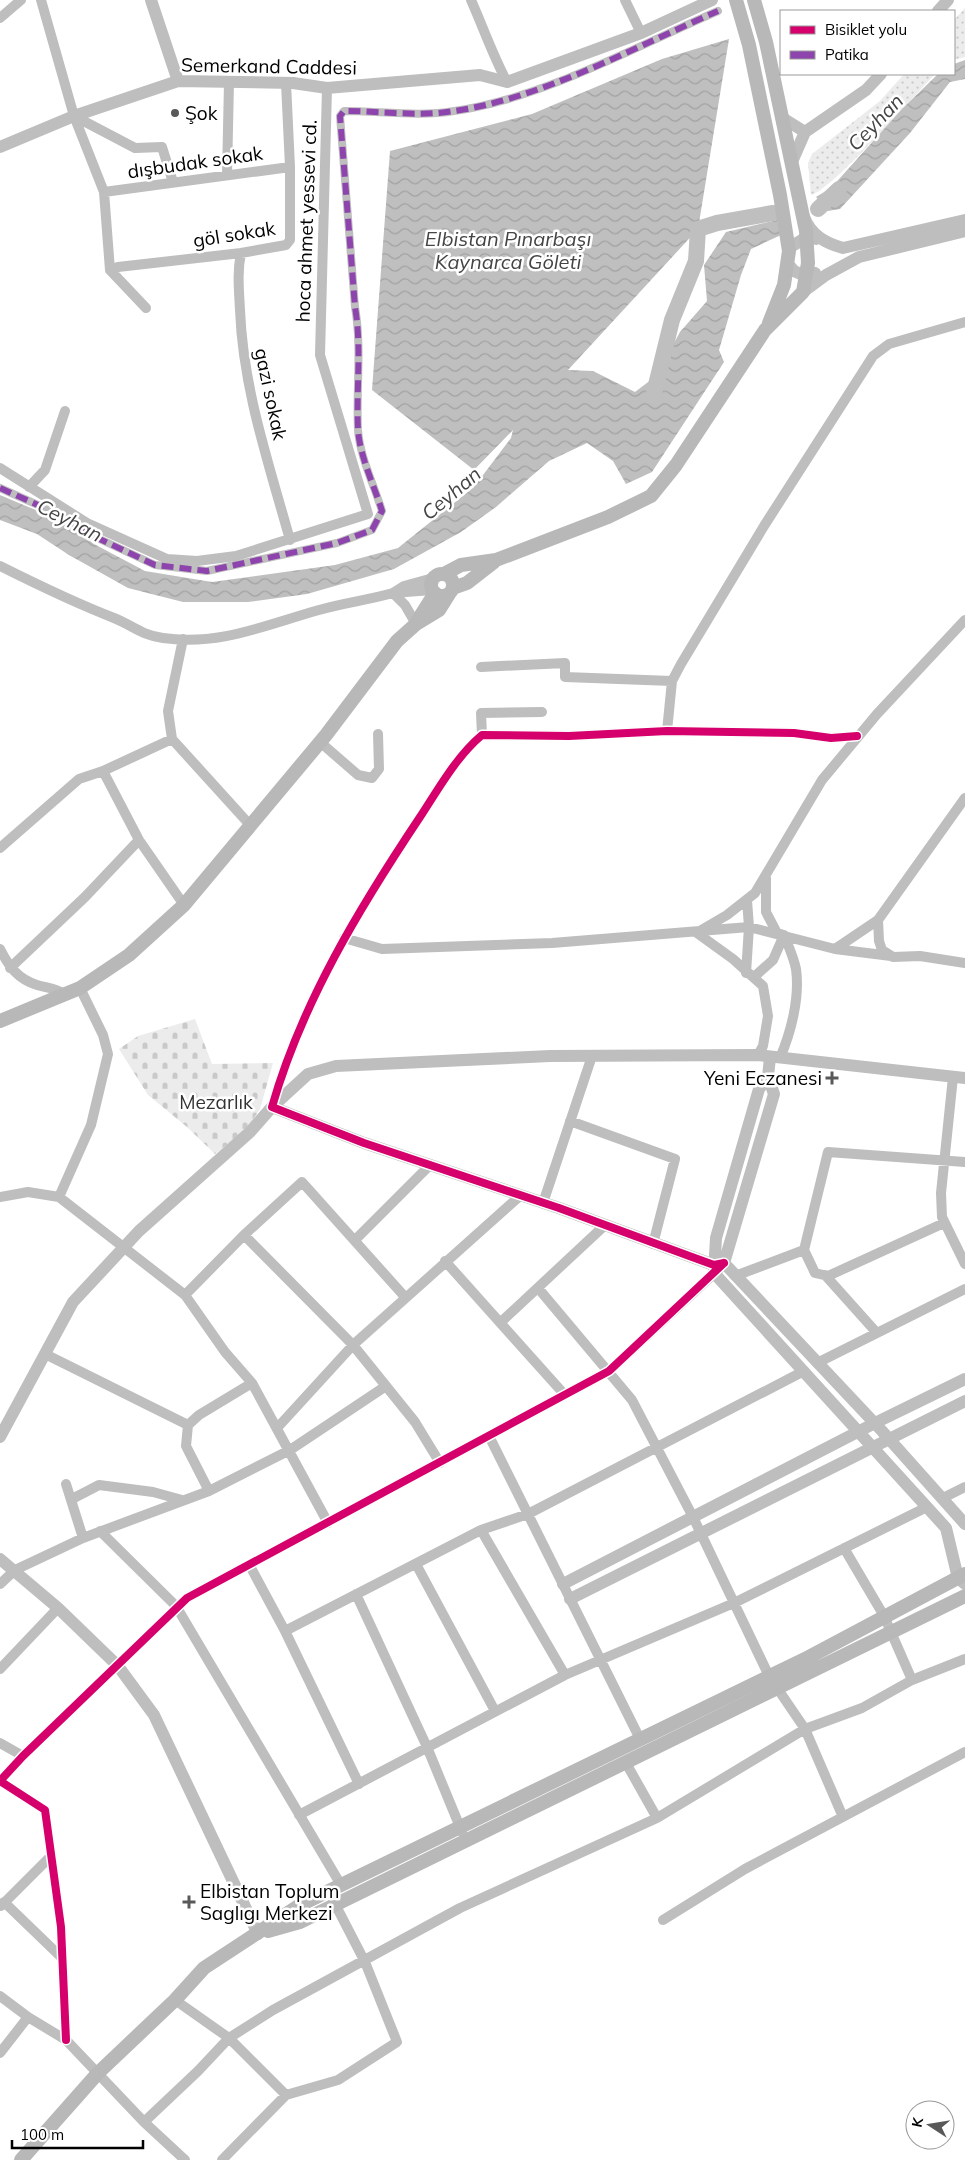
<svg xmlns="http://www.w3.org/2000/svg" width="965" height="2160" viewBox="0 0 965 2160" font-family="Mulish,sans-serif">
	<style>
		.cemetery { fill: url(#cemetery-stones) }
		.park { fill: url(#park-dots) }
		.water { fill: url(#water-waves) }
		.lines { fill: none; stroke-linecap: round; stroke-linejoin: round }
		.river { stroke: #bfbfbf; stroke-width: 16 }
		.pedestrian { stroke: #bebebe; stroke-width: 8 }
		.minor { stroke: #bebebe; stroke-width: 10 }
		.tertiary { stroke: #bebebe; stroke-width: 12 }
		.secondary { stroke: #b8b8b8; stroke-width: 14 }
		.quiet { stroke: #8e44ad; stroke-width: 6; stroke-dasharray: 12 6; stroke-linecap: butt }
		.cycleway-casing { stroke: #fff; stroke-width: 11 }
		.cycleway { stroke: #d6006c; stroke-width: 8 }
		.poi-dot { fill: #595959; stroke: #fff; stroke-width: 2 }
		.labels { text-anchor: middle; dominant-baseline: central; stroke-width: 5; stroke-linejoin: round; paint-order: stroke }
		.street-label { font-size: 19px; fill: #000; stroke: #fff }
		.poi-label { font-size: 19px; fill: #000; stroke: #fff; text-anchor: start }
		.park-label { font-size: 19px; fill: #333; stroke: #fff }
		.water-label { font-size: 20px; font-style: italic; fill: #444; stroke: #fff }
	</style>
	<defs>
		<pattern id="cemetery-stones" width="16" height="16" patternUnits="userSpaceOnUse" patternTransform="scale(1.25)"><rect width="16" height="16" fill="#ececec"/><path d="M2 7V4a2 2 0 0 1 4 0v3zM10 15v-3a2 2 0 0 1 4 0v3z" fill="#c9c9c9"/></pattern>
		<pattern id="park-dots" width="8" height="8" patternUnits="userSpaceOnUse" patternTransform="scale(1.25)"><rect width="8" height="8" fill="#ececec"/><path d="M2 2h.1M6 6h.1" fill="none" stroke="#c9c9c9" stroke-width="1.8" stroke-linecap="round"/></pattern>
		<pattern id="water-waves" width="16" height="10" patternUnits="userSpaceOnUse" patternTransform="scale(1.25)"><rect width="16" height="10" fill="#bfbfbf"/><path d="M0 5q4-4 8 0t8 0" fill="none" stroke="#a2a2a2"/></pattern>
	</defs>
	<rect width="100%" height="100%" fill="#fff"/>
	<!-- cemetery -->
	<path class="cemetery" d="M195,1019L212,1064L273,1063L260,1109L246,1130L215,1154L187,1127L148,1095L119,1049L138,1036Z"/>
	<!-- park -->
	<path class="park" d="M965,8V57L954,60V20Z
		M904,74H935C914,96 832,190 811,195L808,163L812,154L880,101Z"/>
	<!-- water -->
	<path class="water" d="M729,39L698,229L568,370L593,371L635,392L656,376L680,332L707,301L704,265L726,232L777,220L781,235L751,249L741,275L719,350L724,362L652,472L626,484L613,461L587,443L549,461L496,507L461,532L394,569L307,594L248,602H183L128,588L69,555L37,534L0,520V495L64,522L94,544L145,571L212,582L335,565L398,548L474,487L511,438L513,430L474,470L372,390L390,151L532,114L662,59Z
		M965,60V79L950,82L910,133L840,209L828,211L816,197L831,188L902,109L938,74H954V64Z"/>
	<g class="lines">
		<!-- river -->
		<path class="river" d="M818,209L839,189
			M654,393L672,320L696,261L698,229L717,223L773,213"/>
		<!-- pedestrian -->
		<path class="pedestrian" d="M0,488L58,514L91,535L155,565L207,571L337,543L372,530L382,511C374,485 360,457 358,430C356,389 362,348 355,307L340,116L344,111C379,111 420,117 454,111C541,99 637,46 718,11"/>
		<!-- minor -->
		<path class="minor" d="M41,0L74,116
			M471,0C483,27 493,56 507,82
			M625,0L641,33
			M0,18L21,0
			M227,175L229,82
			M104,192L290,167
			M241,253C237,272 239,290 240,310C243,389 269,464 290,540
			M110,270L118,267L241,253L286,245L290,240V167L286,83
			M110,270L104,192L74,116L135,148L162,147L173,182
			M110,270L146,308
			M0,468L87,523L167,559L197,561L236,556L368,514L320,355L327,88
			M29,487L45,470L65,411
			M0,566C38,585 75,603 114,618C132,625 141,635 163,638C220,646 265,625 319,610C343,603 368,600 393,593L405,605L416,624
			M393,593L404,586L433,578
			M393,593L432,590
			M183,639L168,711L172,739L250,825
			M481,667L565,663V677L672,681
			M667,731L672,681L681,664L764,526L873,356L889,344L965,322
			M482,735L481,713L542,712
			M320,742L358,775L372,778L379,769L378,734
			M103,771L139,840L184,905
			M0,848L79,779L103,771L172,739
			M766,877V912L777,933L781,934
			M878,920L879,941L882,950L893,957L920,956L965,963
			M698,932L727,915L755,893L822,780L877,714L965,620
			M697,933L733,959L763,986L768,1016L763,1046L758,1055
			M344,938L382,949L552,943L749,927L835,949L878,920L965,798
			M0,949C9,967 18,979 37,985C47,988 55,988 64,994
			M835,949L891,956
			M10,968L85,897L139,840
			M746,973L749,927L747,900
			M754,977L773,960L784,935
			M780,1058C791,1032 800,998 796,969C794,958 788,945 784,935
			M953,1077L941,1193L942,1217L965,1264
			M272,1107C302,1002 360,907 420,817C439,788 456,757 482,735L569,736L667,731L794,733L831,738L857,736
			M570,1121L675,1159L653,1244
			M0,1197L28,1192L59,1197L185,1295L225,1352L252,1383L328,1523
			M59,1197L91,1125L108,1054L103,1035L80,988
			M543,1203L592,1056
			M944,1223L828,1276L815,1273L804,1250L828,1152L965,1162
			M244,1235L353,1345L415,1422L440,1463
			M355,1240L430,1165
			M445,1261L564,1394
			M825,1275L876,1332
			M735,1276L804,1250
			M538,1288L632,1400L693,1517L769,1676L805,1729L843,1817
			M185,1295L244,1235L302,1182L405,1297
			M501,1322L604,1226
			M45,1354L188,1425
			M817,1363L965,1289
			M278,1427L353,1345L521,1195
			M489,1436L640,1739
			M66,1484L83,1538
			M209,1491L186,1446L188,1425L199,1415L252,1383
			M943,1498L965,1487
			M72,1499L99,1485L153,1492L182,1500
			M481,1530L565,1675
			M100,1531L176,1606L341,1885
			M844,1548L884,1616L912,1680
			M416,1564L495,1711
			M250,1566L285,1631L359,1784
			M0,1584L15,1570L83,1538L209,1491L290,1450L386,1386
			M356,1594L427,1747L462,1832
			M285,1631L481,1530L528,1514L804,1371
			M0,1669L58,1608
			M0,1743L23,1756
			M626,1763L657,1818
			M299,1815L565,1675L734,1603L927,1507
			M4,1902L61,1957
			M1,1906L51,1856
			M663,1920L745,1869L965,1752
			M0,1996L28,2017L66,2040L144,2122L185,2160
			M175,2000L229,2038L286,2095
			M66,2040L61,1927L45,1810L0,1781L23,1756L187,1598L609,1371L719,1269
			M0,2053L28,2017
			M144,2122L198,2071L229,2038L273,2010L460,1908L657,1818L805,1729L862,1708L912,1680L965,1659
			M222,2160L286,2095L338,2080L397,2042L365,1962L333,1900"/>
		<!-- tertiary -->
		<path class="tertiary" d="M151,0L178,81
			M938,11L948,0
			M781,117L805,132
			M0,147L74,116L178,81L293,83L327,88L480,75L507,82L641,33L712,0
			M791,164L805,132L866,90L881,74
			M804,217C811,235 825,243 843,248L965,220
			M789,251L792,246L807,237L816,239
			M788,264L794,271L803,275L807,272L815,273
			M803,292L826,275L859,257L965,231
			M770,1057L768,1077L774,1094L724,1263L882,1431L965,1524
			M768,1077L759,1089L716,1238L714,1273L946,1528L958,1578L965,1584
			M272,1107L364,1143L559,1208L692,1257L714,1265L722,1264
			M0,1437L73,1302L139,1231L250,1132L272,1107L308,1074L336,1066L550,1056L758,1055L965,1078
			M0,1559L58,1608L118,1666L154,1715L258,1934
			M563,1584L875,1423L965,1379
			M570,1599L965,1401"/>
		<!-- secondary -->
		<path class="secondary" d="M736,0L749,45L780,195L789,251L784,285L769,323
			M431 585a11 11 0 1 1 22 0a11 11 0 1 1-22 0Z
			M444,574L461,565L496,560L608,517L651,496L676,465L765,330L803,292L808,263L806,231L766,42L754,0
			M453,588L467,583L494,562
			M416,623L435,593
			M0,1021L80,988L129,955L184,905L326,735L397,641L416,624L439,610L449,594
			M268,1931L300,1922L965,1596
			M21,2160L98,2073L175,2000L204,1968L300,1905L809,1657L965,1574"/>
		<!-- quiet -->
		<path class="quiet" d="M0,488L58,514L91,535L155,565L207,571L337,543L372,530L382,511C374,485 360,457 358,430C356,389 362,348 355,307L340,116L344,111C379,111 420,117 454,111C541,99 637,46 718,11"/>
		<!-- cycleway casing -->
		<g class="cycleway-casing">
			<path id="cycleway" d="M724,1263L714,1265L692,1257L559,1208L364,1143L272,1107C302,1002 360,907 420,817C439,788 456,757 482,735L569,736L667,731L794,733L831,738L857,736
				M66,2040L61,1927L45,1810L0,1781L23,1756L187,1598L609,1371L724,1263"/>
		</g>
		<!-- cycleway -->
		<use href="#cycleway" class="cycleway"/>
	</g>
	<!-- markers -->
	<g class="poi-dot">
		<circle cx="175" cy="113" r="5"/>
		<path d="M829.5 1070.5h5v5h5v5h-5v5h-5v-5h-5v-5h5z"/>
		<path d="M186.5 1894.5h5v5h5v5h-5v5h-5v-5h-5v-5h5z"/>
	</g>
	<g class="labels">
		<!-- street labels -->
		<g class="street-label">
			<text transform="translate(269 66) rotate(1)">Semerkand Caddesi</text>
			<text transform="translate(195 162) rotate(-8)">dışbudak sokak</text>
			<text transform="translate(306 221) rotate(-88)">hoca ahmet yessevi cd.</text>
			<text transform="translate(234 234) rotate(-9)">göl sokak</text>
			<text transform="translate(271 394) rotate(78)">gazi sokak</text>
		</g>
		<!-- poi labels -->
		<g class="poi-label">
			<text x="185" y="113">Şok</text>
			<text x="822" y="1078" text-anchor="end">Yeni Eczanesi</text>
			<text x="200" y="1891">Elbistan Toplum<tspan x="200" dy="22">Saglıgı Merkezi</tspan></text>
		</g>
		<!-- park labels -->
		<g class="park-label">
			<text x="216" y="1102">Mezarlık</text>
		</g>
		<!-- water labels -->
		<g class="water-label">
			<text transform="translate(875 122) rotate(-46)">Ceyhan</text>
			<text x="508" y="238">Elbistan Pınarbaşı<tspan x="508" dy="23">Kaynarca Göleti</tspan></text>
			<text transform="translate(451 493) rotate(-40)">Ceyhan</text>
			<text transform="translate(70 520) rotate(27)">Ceyhan</text>
		</g>
	</g>
	<!-- legend -->
	<rect x="780" y="10" width="175" height="65" fill="#ffffff" stroke="#999999"/>
	<rect x="790" y="26" width="25" height="8" fill="#d6006c" stroke="#999999"/>
	<text x="825" y="35" font-size="15" fill="#000000">Bisiklet yolu</text>
	<rect x="790" y="51" width="25" height="8" fill="#8e44ad" stroke="#999999"/>
	<text x="825" y="60" font-size="15" fill="#000000">Patika</text>
	<!-- north arrow -->
	<g transform="translate(930 2125) rotate(282)"><circle r="24" fill="#ffffff" stroke="#999999"/>
	<path d="M0-4L9 19L0 12L-9 19Z" fill="#595959"/>
	<text y="-8" font-size="14" font-weight="bold" text-anchor="middle" fill="#000000">K</text>
	</g>
	<!-- scale -->
	<path d="M12 2140v8h131v-8" fill="none" stroke="#000000" stroke-width="2.5"/>
	<text x="20" y="2140" font-size="15" fill="#000000" stroke="#ffffff" stroke-width="4" paint-order="stroke">100 m</text>
</svg>
